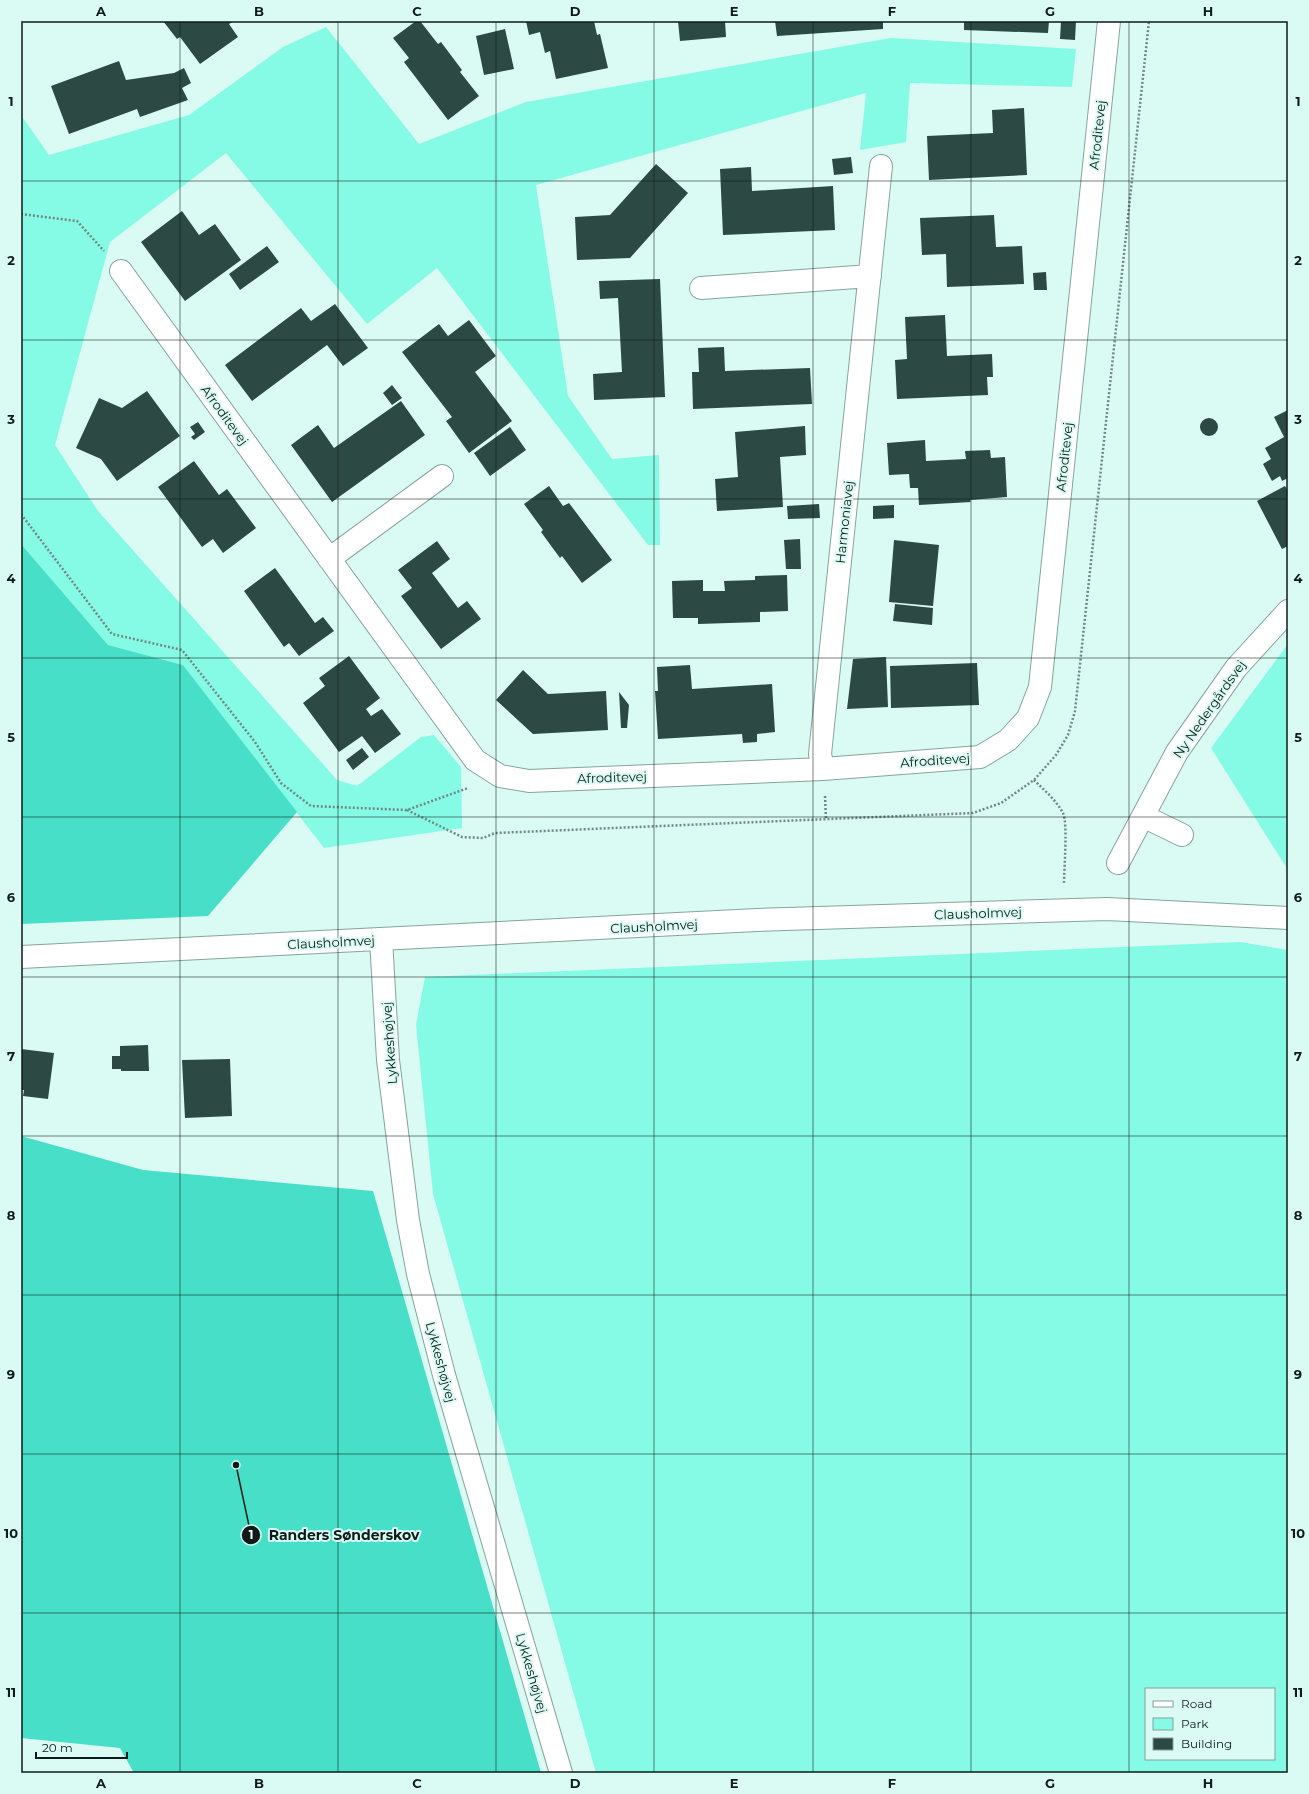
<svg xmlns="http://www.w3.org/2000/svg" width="1309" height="1794" viewBox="0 0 1309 1794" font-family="Montserrat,sans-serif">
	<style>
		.green { fill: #85fbe6; fill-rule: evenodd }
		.forest { fill: #47dfc8 }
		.building { fill: #2c4943 }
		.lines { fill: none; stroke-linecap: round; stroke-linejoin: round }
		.minor-casing { stroke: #85a49d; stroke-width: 24 }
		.tertiary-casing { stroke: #85a49d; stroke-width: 24 }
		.path { stroke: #718882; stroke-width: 2.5; stroke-dasharray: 2 2; stroke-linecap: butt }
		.minor { stroke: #fff; stroke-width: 22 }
		.tertiary { stroke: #fff; stroke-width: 22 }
		.grid { fill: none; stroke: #0f1b18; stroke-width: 1; stroke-opacity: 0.55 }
		.labels { text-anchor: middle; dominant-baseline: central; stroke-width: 4; stroke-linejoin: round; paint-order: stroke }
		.street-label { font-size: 13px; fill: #0f1b18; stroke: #d9fbf3 }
		.leader { fill: none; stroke: #0f1b18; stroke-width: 1.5 }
		.callout-dot { fill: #0f1b18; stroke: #d9fbf3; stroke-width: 1.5 }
		.mark-label { font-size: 12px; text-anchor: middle; font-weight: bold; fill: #fff }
		.callout-label { font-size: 14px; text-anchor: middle; font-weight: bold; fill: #0f1b18; stroke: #d9fbf3; stroke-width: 4; stroke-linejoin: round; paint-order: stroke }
		.neatline { fill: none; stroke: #0f1b18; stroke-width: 1.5 }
		.grid-label { font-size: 13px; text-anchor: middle; font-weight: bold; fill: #0f1b18 }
	</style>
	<rect width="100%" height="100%" fill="#d9fbf3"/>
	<!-- green -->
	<path class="green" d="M326,27L419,144L526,102L891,38L1076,49L1072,87L910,83L906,142L860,150L866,93L536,185L568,396L612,459L659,455L660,545H648L437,268L367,324L226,153L110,242L55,445L98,511L337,780L357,786L421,737L434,735L461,767L462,828L324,848L183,665L108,645L21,544V115L49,155L189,115L283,47Z
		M1288,644V870L1211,748Z
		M1240,942L1288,950V1773H596L433,1194L416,1025L425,977ZM1146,1689H1274V1759H1146Z"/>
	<!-- forest -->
	<path class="forest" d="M21,544L108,645L183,665L297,812L208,916L21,924Z
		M21,1136L143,1170L373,1191L541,1773H134L120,1748L21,1738Z"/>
	<!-- building -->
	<path class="building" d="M163,21H234L229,24L238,37L200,64L180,37L177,39Z
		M416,21H420L438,44L441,42L462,70L460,72L479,96L448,120L404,62L409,58L393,38Z
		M526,21H594L597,35L600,34L608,68L556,79L550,51L545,53L540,32L529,35Z
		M678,21H725L726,37L680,41Z
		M775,21H883V29L777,36Z
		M964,21H1049L1048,33L964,30Z
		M1061,21H1076L1075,40L1060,39Z
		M505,29L514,69L484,75L476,36Z
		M119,61L126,80L174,73L184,68L191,83L182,88L188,100L140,117L137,109L69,134L51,86Z
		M1024,108L1027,175L929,180L927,136L993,133L992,110Z
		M851,157L853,173L834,175L832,159Z
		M656,164L688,193L630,258L577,260L575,217L610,215Z
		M751,167L752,191L833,186L835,230L723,235L720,169Z
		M182,211L199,235L215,224L241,260L185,301L141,242Z
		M994,215L996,247L1022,246L1024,284L947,287L946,254L922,255L920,218Z
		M267,246L279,262L240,290L229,274Z
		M1046,272L1047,290H1034L1033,273Z
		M660,279L665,397L594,400L593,374L622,372L618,298L600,299L599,281Z
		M335,304L368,348L343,366L327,345L252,401L225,365L301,308L311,321Z
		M945,315L947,356L992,354L993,377H987L988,395L897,399L895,360L907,359L905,317Z
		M469,320L496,356L475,372L512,421L469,453L446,421L452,417L402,352L439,324L448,336Z
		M724,347L725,371L810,368L812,404L693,409L692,372H699L698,348Z
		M392,385L402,398L392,405L383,393Z
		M147,391L180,436L117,481L101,459L76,448L99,398L122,408Z
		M401,401L425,435L332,502L291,445L318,425L334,448Z
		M1288,410V478L1282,481L1280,476L1272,481L1263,464L1271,459L1265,448L1284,437L1274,417Z
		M1200 427a9 9 0 1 1 18 0a9 9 0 1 1-18 0Z
		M198,422L205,432L194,440L191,437L195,434L190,427Z
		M805,426L806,455L780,457L783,507L717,511L715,479L738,477L735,432Z
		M510,427L526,450L490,476L474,453Z
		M925,440L926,461L966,459L965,451L990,450L991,458L1005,457L1007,497L970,500L971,502L919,505L918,488H910L909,474L889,475L887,443Z
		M194,461L219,495L227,489L256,528L223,553L213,539L202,547L158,487Z
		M549,486L563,506L569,503L612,560L582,583L562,556L560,558L541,532L543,530L524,504Z
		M1285,486L1288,491V546L1282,549L1257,501Z
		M819,504L820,518L788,519L787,506Z
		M894,505V518L873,519V506Z
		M800,539L801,569H786L784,540Z
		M894,540L939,545L933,606L889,602Z
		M437,541L450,559L432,573L458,608L467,601L481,619L441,649L401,596L412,588L398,570Z
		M275,568L315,623L323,617L334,631L299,656L289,643L284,647L244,591Z
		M787,575L788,611L760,612V622L698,624V618H673L672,581L703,580V591H725L724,581L755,580V576Z
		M895,604L933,608L932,625L893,621Z
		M349,656L380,698L366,709L371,716L382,709L401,734L375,753L362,736L339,752L303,703L325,686L319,678Z
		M886,657L888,707L847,709L853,659Z
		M977,663L979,705L891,708L890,666Z
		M690,665L692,689L772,684L775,732L757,734V742L743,743L742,734L658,739L655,691H658L657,667Z
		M523,670L548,694L606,691L608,730L533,734L496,700Z
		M619,692L629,705L627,728H621Z
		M362,748L369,757L353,770L346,760Z
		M148,1045L149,1071H121V1069H112V1056H120V1046Z
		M21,1049L54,1053L48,1099L23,1096L24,1090H21Z
		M230,1059L232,1116L185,1118L182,1060Z"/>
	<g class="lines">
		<!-- minor casing -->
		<g class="minor-casing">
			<path id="minor" d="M121,271L475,760L500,776L529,781L823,769L980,757L1008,740L1028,718L1040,687L1109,21
				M701,288L870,276
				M329,559L442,476
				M823,769L820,754L881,166
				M1143,816L1182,835
				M1118,863L1177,752L1236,668L1288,611
				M381,939L388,1060L408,1220L418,1274L444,1375L561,1773"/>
		</g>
		<!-- tertiary casing -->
		<g class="tertiary-casing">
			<path id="tertiary" d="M21,957L757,920L1107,909L1288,918"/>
		</g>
		<!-- path -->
		<path class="path" d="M21,214L77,221L104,251
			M21,514L112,634L182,650L255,742L281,783L311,806L407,810L468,788
			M1034,780C1044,790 1056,800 1063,813C1068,824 1064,869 1064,884
			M825,796L826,819
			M407,810L462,837L483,838L495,833L973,813L1001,803L1034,780L1056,755L1068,735L1075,711L1149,21"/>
		<!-- minor -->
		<use href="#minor" class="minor"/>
		<!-- tertiary -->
		<use href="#tertiary" class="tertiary"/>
	</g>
	<!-- grid -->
	<path class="grid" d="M180,21V1773M338,21V1773M496,21V1773M654,21V1773M813,21V1773M971,21V1773M1129,21V1773M21,181H1288M21,340H1288M21,499H1288M21,658H1288M21,817H1288M21,977H1288M21,1136H1288M21,1295H1288M21,1454H1288M21,1613H1288"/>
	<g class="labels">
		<!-- street labels -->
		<g class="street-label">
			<text transform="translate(1097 135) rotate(-84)">Afroditevej</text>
			<text transform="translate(225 415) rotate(54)">Afroditevej</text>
			<text transform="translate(1064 457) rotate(-84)">Afroditevej</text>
			<text transform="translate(844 522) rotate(-84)">Harmoniavej</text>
			<text transform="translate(1209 709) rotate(-55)">Ny Nedergårdsvej</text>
			<text transform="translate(935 760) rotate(-4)">Afroditevej</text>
			<text transform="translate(612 777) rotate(-2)">Afroditevej</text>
			<text transform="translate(978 913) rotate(-2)">Clausholmvej</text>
			<text transform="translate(654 926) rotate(-3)">Clausholmvej</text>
			<text transform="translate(331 942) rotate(-3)">Clausholmvej</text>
			<text transform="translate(389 1043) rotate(-94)">Lykkeshøjvej</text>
			<text transform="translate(441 1362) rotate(75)">Lykkeshøjvej</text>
			<text transform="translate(532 1673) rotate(74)">Lykkeshøjvej</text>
		</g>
	</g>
	<!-- callouts -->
	<path class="leader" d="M236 1465L251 1535"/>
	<g class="callout-dot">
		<circle cx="236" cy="1465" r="4"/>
		<circle cx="251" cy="1535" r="10"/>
	</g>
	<g class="mark-label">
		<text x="251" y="1539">1</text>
	</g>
	<g class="callout-label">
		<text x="344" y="1540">Randers Sønderskov</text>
	</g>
	<!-- border -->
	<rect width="1309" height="1794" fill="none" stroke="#d9fbf3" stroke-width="44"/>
	<!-- legend -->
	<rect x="1145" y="1688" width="130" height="72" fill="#d9fbf3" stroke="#88a19b"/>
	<rect x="1153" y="1701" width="20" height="6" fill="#ffffff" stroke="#88a19b"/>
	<text x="1181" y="1708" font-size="12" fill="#0f1b18">Road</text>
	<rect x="1153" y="1718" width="20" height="12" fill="#85fbe6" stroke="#88a19b"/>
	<text x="1181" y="1728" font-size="12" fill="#0f1b18">Park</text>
	<rect x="1153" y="1738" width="20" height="12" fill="#2c4943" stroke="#88a19b"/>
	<text x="1181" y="1748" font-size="12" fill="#0f1b18">Building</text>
	<!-- scale -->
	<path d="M36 1752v6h91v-6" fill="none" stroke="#0f1b18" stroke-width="2"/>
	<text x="42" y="1752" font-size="12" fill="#0f1b18" stroke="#d9fbf3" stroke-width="3" paint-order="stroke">20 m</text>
	<rect x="22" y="22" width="1265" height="1750" class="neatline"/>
	<g class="grid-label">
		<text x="101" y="16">A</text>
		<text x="259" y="16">B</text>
		<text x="417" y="16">C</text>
		<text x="575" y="16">D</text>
		<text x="734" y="16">E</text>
		<text x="892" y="16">F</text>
		<text x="1050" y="16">G</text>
		<text x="1208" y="16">H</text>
		<text x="11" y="106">1</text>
		<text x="1298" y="106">1</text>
		<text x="11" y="265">2</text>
		<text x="1298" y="265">2</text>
		<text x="11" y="424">3</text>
		<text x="1298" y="424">3</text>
		<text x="11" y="583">4</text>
		<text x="1298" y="583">4</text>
		<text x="11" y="742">5</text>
		<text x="1298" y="742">5</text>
		<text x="11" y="902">6</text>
		<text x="1298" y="902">6</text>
		<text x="11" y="1061">7</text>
		<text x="1298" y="1061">7</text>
		<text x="11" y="1220">8</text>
		<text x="1298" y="1220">8</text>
		<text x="11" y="1379">9</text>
		<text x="1298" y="1379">9</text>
		<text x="11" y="1538">10</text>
		<text x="1298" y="1538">10</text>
		<text x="11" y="1697">11</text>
		<text x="1298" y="1697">11</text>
		<text x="101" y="1788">A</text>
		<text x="259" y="1788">B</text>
		<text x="417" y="1788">C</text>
		<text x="575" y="1788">D</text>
		<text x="734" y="1788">E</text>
		<text x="892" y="1788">F</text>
		<text x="1050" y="1788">G</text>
		<text x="1208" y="1788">H</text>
	</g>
</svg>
